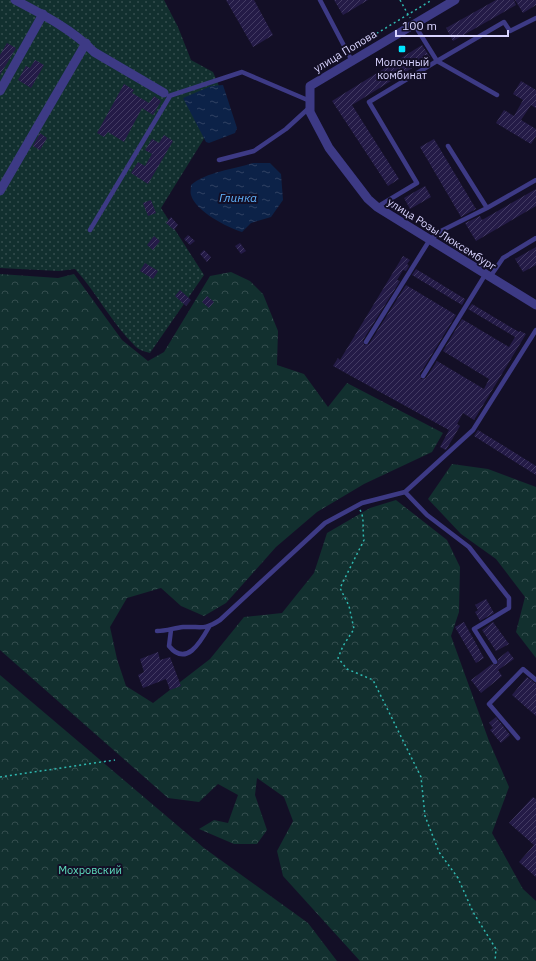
<svg xmlns="http://www.w3.org/2000/svg" width="536" height="961" viewBox="0 0 536 961" font-family="'IBM Plex Sans',sans-serif">
	<style>
		.forest { fill: url(#forest-crowns) }
		.garden { fill: url(#garden-dots) }
		.water { fill: url(#water-ripples) }
		.building { fill: url(#building-hatch) }
		.lines { fill: none; stroke-linecap: round; stroke-linejoin: round }
		.path { stroke: #2fb8b0; stroke-width: 1.5; stroke-dasharray: 2 3; stroke-linecap: butt }
		.service { stroke: #3d3a85; stroke-width: 4.5 }
		.minor { stroke: #3d3a85; stroke-width: 9 }
		.poi-dot { fill: #00e5ff; stroke: #130f26; stroke-width: 1.5 }
		.labels { text-anchor: middle; dominant-baseline: central; stroke-width: 4; stroke-linejoin: round; paint-order: stroke }
		.street-label { font-size: 11px; fill: #d9d4ff; stroke: #130f26 }
		.poi-label { font-size: 11px; fill: #d9d4ff; stroke: #130f26 }
		.park-label { font-size: 11px; fill: #5fe0c0; stroke: #130f26 }
		.water-label { font-size: 12px; font-style: italic; fill: #62b6ff; stroke: #130f26 }
	</style>
	<defs>
		<pattern id="forest-crowns" width="20" height="18" patternUnits="userSpaceOnUse"><rect width="20" height="18" fill="#12302f"/><path d="M2 6a3 3 0 1 1 6 0M12 15a3 3 0 1 1 6 0" fill="none" stroke="#344d4e"/></pattern>
		<pattern id="garden-dots" width="8" height="8" patternUnits="userSpaceOnUse"><rect width="8" height="8" fill="#12302f"/><path d="M2 2h.1M6 6h.1" fill="none" stroke="#344d4e" stroke-width="1.8" stroke-linecap="round"/></pattern>
		<pattern id="water-ripples" width="26" height="14" patternUnits="userSpaceOnUse"><rect width="26" height="14" fill="#0c2248"/><path d="M2 4q2-2 4 0t4 0M15 11q2-2 4 0t4 0" fill="none" stroke="#2f4163"/></pattern>
		<pattern id="building-hatch" width="6" height="6" patternUnits="userSpaceOnUse"><rect width="6" height="6" fill="#241b47"/><path d="M-1 1l2-2M0 6l6-6M5 7l2-2" fill="none" stroke="#433b63"/></pattern>
	</defs>
	<rect width="100%" height="100%" fill="#130f26"/>
	<!-- forest -->
	<path class="forest" d="M231,272L250,281L263,294L278,331L277,365L304,374L328,407L347,383L443,433L432,452L364,484L317,512L276,547L226,603L204,616L181,606L161,588L127,598L110,627L117,659L126,686L153,703L210,659L244,617L282,613L314,573L327,533L370,508L396,500L447,540L460,567L459,612L451,636L489,741L509,787L492,833L523,889L536,901V961H360L283,876L277,851L293,821L284,797L257,778L255,795L267,830L257,844H234L199,829L214,820L228,823L238,795L218,784L199,802L168,798L0,650V274L58,278L74,274L122,340L148,361L164,352L210,276Z
		M452,464L488,469L536,487V658L516,632L525,597L496,559L461,534L428,499Z
		M0,675L204,848L308,923L337,961H0Z"/>
	<!-- garden -->
	<path class="garden" d="M0,0H164L178,27L191,60L213,72L227,105L210,129L161,208L204,275L150,353C146,352 139,350 136,347C112,324 97,293 75,269L59,271L0,268Z"/>
	<!-- water -->
	<path class="water" d="M223,85L237,128L235,133L209,143L206,142L183,98L211,86Z
		M253,163H270L281,174L283,200L271,217L251,223L242,232C227,227 196,212 191,195C190,192 191,188 191,185C206,172 234,169 253,163Z"/>
	<!-- building -->
	<path class="building" d="M226,0H254L273,35L253,47Z
		M334,0H368L343,15Z
		M496,0H514L516,5L453,41L446,28Z
		M515,0H536V5L523,13Z
		M7,43L16,48L0,75V55Z
		M422,45L430,57L352,105L399,179L388,186L332,101Z
		M35,60L44,65L31,88L18,80L26,66L30,68Z
		M521,81L536,90V108L531,105L521,120L536,129V136L531,144L496,123L504,110L514,116L523,100L513,94Z
		M124,84L134,90L132,93L149,103L154,96L161,101L153,115L142,108L124,142L108,132L104,137L97,133Z
		M40,133L47,138L40,150L33,146Z
		M164,135L173,141L148,184L131,173L138,162L145,166L152,154L145,150L152,139L159,143Z
		M434,139L476,209L461,217L420,147Z
		M425,186L431,197L410,209L404,198Z
		M536,189V206L476,241L465,223L480,216L482,220Z
		M151,200L156,213L148,216L143,203Z
		M171,217L178,225L174,230L166,223Z
		M188,235L195,241L190,245L184,239Z
		M154,236L160,241L153,250L147,245Z
		M240,243L246,251L241,254L235,246Z
		M536,247V265L523,272L515,259Z
		M204,250L211,257L207,262L200,254Z
		M403,256L410,260L407,264L409,266L406,271L403,270L397,280L400,281L363,340L364,345L369,344L406,285L456,315L420,374L421,379L426,378L437,361L484,389L489,379L443,351L462,319L509,347L515,337L468,309L472,304L519,332L520,331L526,334L474,420L463,413L457,424L460,426L446,450L440,447L449,430L333,366L338,358L340,360Z
		M145,263L158,271L153,279L140,271Z
		M416,269L465,299L462,305L412,275Z
		M180,290L191,300L186,306L175,296Z
		M207,296L214,302L209,308L202,302Z
		M478,430L536,466V475L474,436Z
		M486,599L494,613L480,621L475,612L478,610L475,605Z
		M464,622L484,658L476,663L455,627Z
		M493,622L509,644L496,651L482,630Z
		M508,651L514,659L498,670L502,676L481,693L471,680L492,664L497,665L498,659Z
		M158,652L160,660L170,657L181,686L170,690L166,679L143,688L138,675L144,672L140,659Z
		M527,677L536,684V716L512,695Z
		M496,717L510,735L501,743L490,730L493,728L489,723Z
		M533,797L536,799V877L519,862L534,845L509,823Z"/>
	<g class="lines">
		<!-- path -->
		<path class="path" d="M400,0L410,18
			M351,49L432,0
			M360,510C365,518 362,530 364,540L340,588L349,606L354,629L343,646L338,658L347,669L373,680L421,777L425,816L439,852L458,878L473,912L496,949L495,961
			M0,777L115,760"/>
		<!-- service -->
		<path class="service" d="M320,0L352,61
			M414,24L437,61L504,22L510,31L536,18
			M169,96L242,72L310,101
			M448,146L487,208L536,180
			M219,160L254,151L286,129L309,108
			M377,207L417,183L369,102L437,61L497,95
			M90,230L170,96
			M490,277L503,258L536,238
			M366,342L429,241L439,232L487,208
			M423,376L485,275
			M405,492L473,430L536,330
			M171,630L169,646C186,667 200,643 209,627
			M157,631C166,631 174,628 183,627C201,626 203,631 220,620L325,523L362,503L405,492L427,515L469,547L509,598V608L474,629L495,662
			M518,738L489,704L523,669L536,680"/>
		<!-- minor -->
		<path class="minor" d="M15,0C42,14 73,30 94,52L164,93
			M455,0L310,86V112L329,148L368,199L377,207L536,305
			M0,91L43,14
			M0,191L86,43"/>
	</g>
	<!-- markers -->
	<rect class="poi-dot" x="398" y="45" width="8" height="8" rx="2"/>
	<g class="labels">
		<!-- street labels -->
		<g class="street-label">
			<text transform="translate(345 51) rotate(-31)">улица Попова</text>
			<text transform="translate(442 234) rotate(32)">улица Розы Люксембург</text>
		</g>
		<!-- poi labels -->
		<g class="poi-label">
			<text x="402" y="62">Молочный<tspan x="402" dy="13">комбинат</tspan></text>
		</g>
		<!-- park labels -->
		<g class="park-label">
			<text x="90" y="870">Мохровский</text>
		</g>
		<!-- water labels -->
		<g class="water-label">
			<text x="238" y="197">Глинка</text>
		</g>
	</g>
	<!-- scale -->
	<path d="M396 30v6h112v-6" fill="none" stroke="#d9d4ff" stroke-width="2"/>
	<text x="402" y="30" font-size="12" fill="#d9d4ff" stroke="#130f26" stroke-width="3" paint-order="stroke">100 m</text>
</svg>
